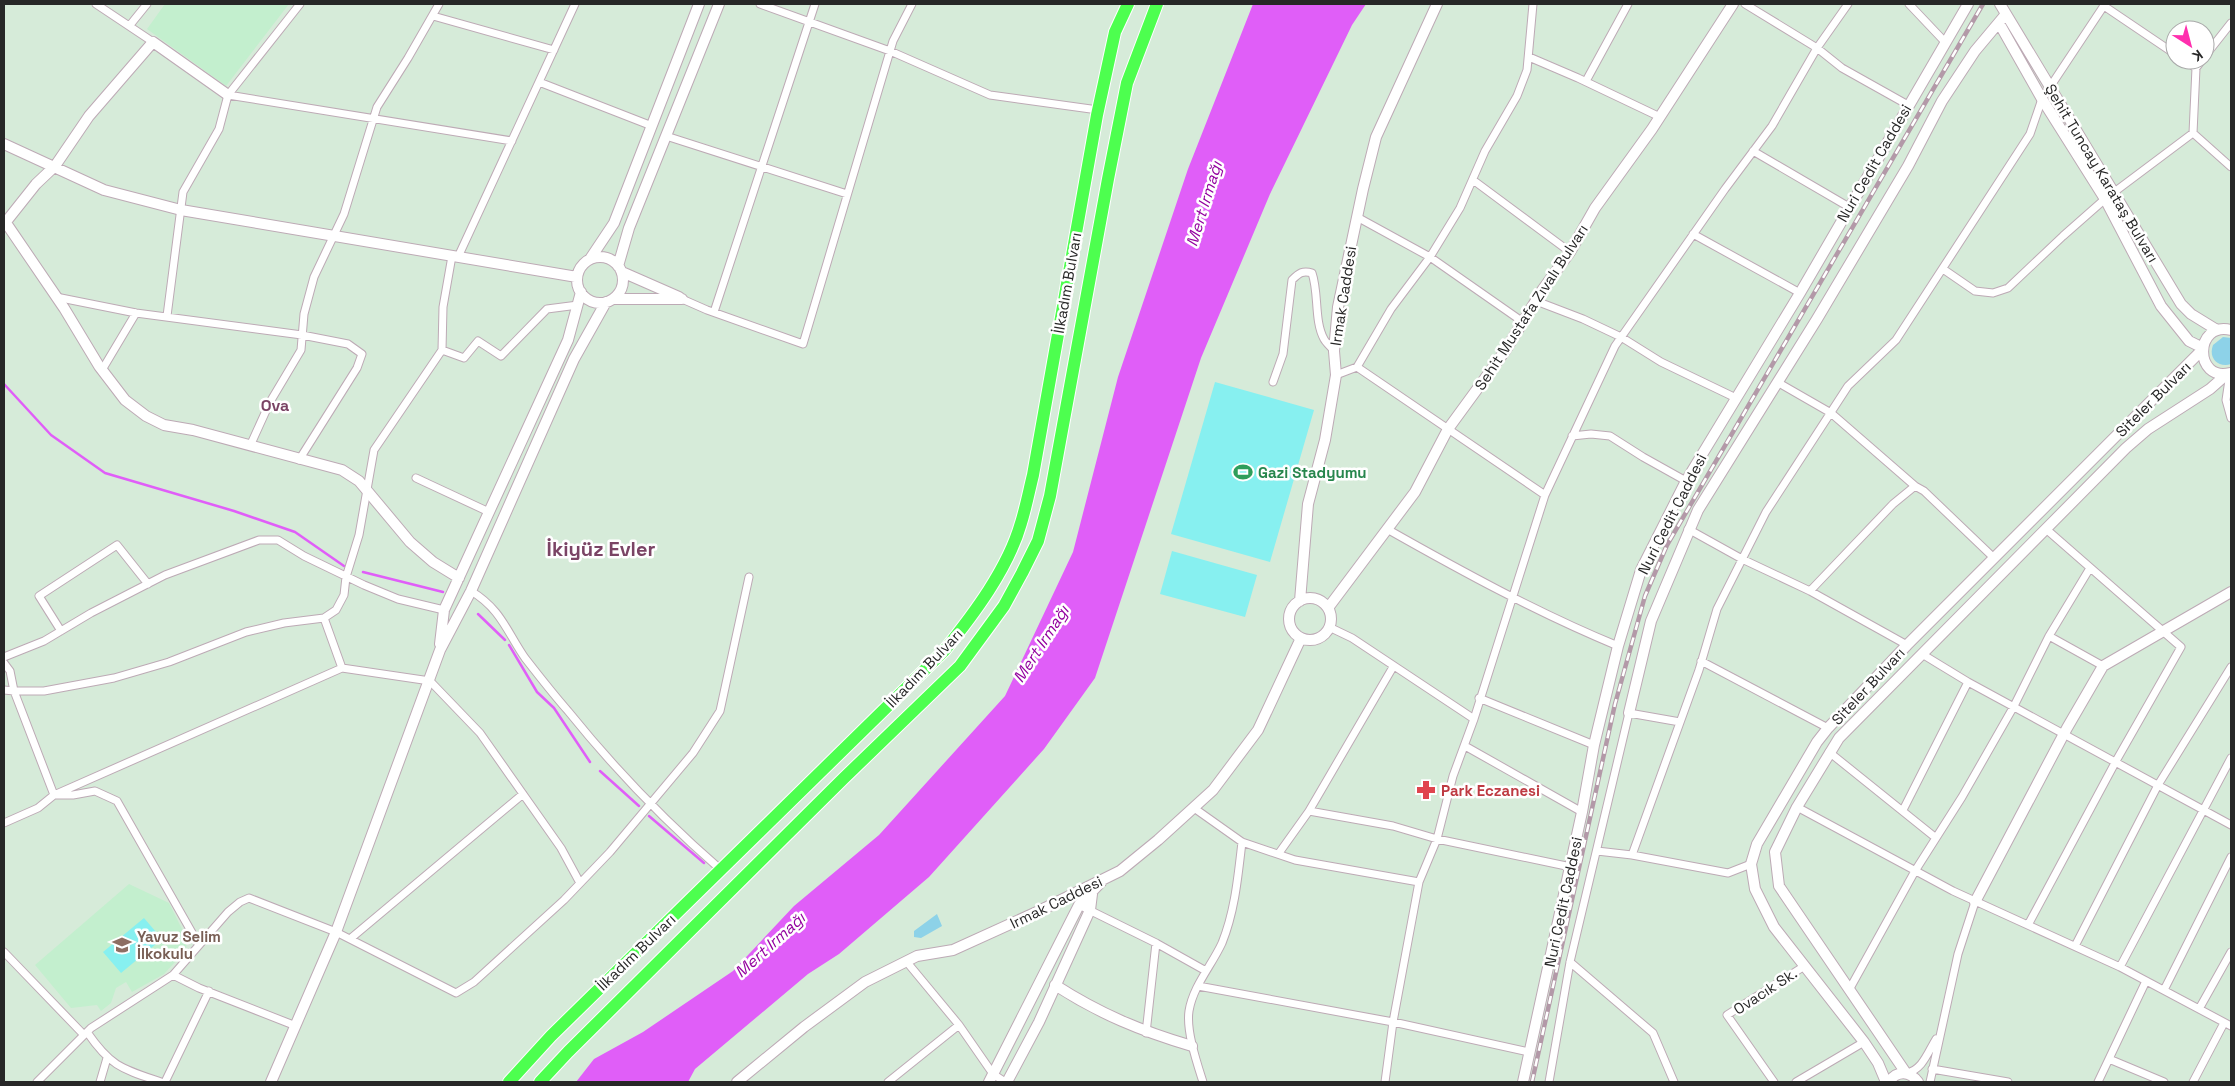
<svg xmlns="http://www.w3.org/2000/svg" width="2235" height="1086" viewBox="0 0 2235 1086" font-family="'Space Grotesk',sans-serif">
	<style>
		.education { fill: #c3efce }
		.green { fill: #8dd2e8 }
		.pitch { fill: #87f0f0 }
		.water { fill: #e05ef8 }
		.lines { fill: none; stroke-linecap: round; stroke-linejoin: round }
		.stream { stroke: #e05ef8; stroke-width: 2.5 }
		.street-casing { stroke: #bdaab5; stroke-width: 9 }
		.secondary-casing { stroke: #bdaab5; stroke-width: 12 }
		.highway-casing { stroke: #fff; stroke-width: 14 }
		.street { stroke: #fff; stroke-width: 7 }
		.secondary { stroke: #fff; stroke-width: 10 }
		.highway { stroke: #4dff4f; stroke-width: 12 }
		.rail-casing { stroke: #b399a8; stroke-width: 4.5 }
		.rail { stroke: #fff; stroke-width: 2.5; stroke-dasharray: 8; stroke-linecap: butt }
		.labels { text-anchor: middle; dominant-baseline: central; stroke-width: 5; stroke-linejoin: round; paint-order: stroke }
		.street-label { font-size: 15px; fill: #272727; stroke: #fff }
		.leisure-label { font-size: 15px; font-weight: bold; fill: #27864d; stroke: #fff; text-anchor: start }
		.health-label { font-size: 15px; font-weight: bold; fill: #be3a42; stroke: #fff; text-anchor: start }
		.education-label { font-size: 15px; font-weight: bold; fill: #785e54; stroke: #fff; text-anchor: start }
		.water-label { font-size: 16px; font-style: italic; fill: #93029f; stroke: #fff }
		.neighbourhood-label { font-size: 16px; font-weight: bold; fill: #7a4465; stroke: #fff }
		.district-label { font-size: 20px; font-weight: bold; fill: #7a4465; stroke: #fff }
	</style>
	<rect width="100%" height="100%" fill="#d6ebd9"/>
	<!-- education -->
	<path class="education" d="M165,4H289L226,86L147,29Z
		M129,884L169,903L187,939L186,950L164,974L132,992L126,982L116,988L111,1003L101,1011L97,1005L71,1008L35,965Z"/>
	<!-- green -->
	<path class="green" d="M2223,337L2231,338V364C2218,368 2208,358 2213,345Z
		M937,914L942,926L921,938L914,937V931Z"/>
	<!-- pitch -->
	<path class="pitch" d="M1215,382L1314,410L1270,562L1171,534Z
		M1172,551L1257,575L1245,617L1160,594Z
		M144,918L162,939L121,973L103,952Z"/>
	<!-- water -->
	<path class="water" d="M1253,4H1366L1352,25L1270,194L1201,358L1095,678L1044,749L929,877L839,954L808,974L695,1069L688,1082H576L594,1059L643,1032L733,971L794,906L879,835L1005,696L1073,552L1118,377L1188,169Z"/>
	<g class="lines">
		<!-- stream -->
		<path class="stream" d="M4,384L51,435L105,473L234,511L295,532L344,566
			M363,572L443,592
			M478,614L505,640
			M509,645L537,692L554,708L590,762
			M600,771L639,806
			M649,816L704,863"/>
		<!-- street casing -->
		<g class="street-casing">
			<path id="street" d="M96,4L153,42
				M760,4L890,51L990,95L1098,110
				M1745,4L1817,48L1842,68L1908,105
				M1909,4L1945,42
				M2104,6L2175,54
				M433,16L554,50
				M130,25L147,4
				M2205,56L2231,23
				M1529,57L1578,78L1660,117
				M2184,60L2196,68
				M1586,81L1628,4
				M539,82L652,126
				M228,95L512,141
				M2193,133L2231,167
				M666,136L847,194
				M1753,151L1849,207
				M1473,180L1570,252
				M2113,193L2193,133L2196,68L2202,60
				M1357,217L1430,257L1523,322
				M1693,234L1800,293
				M458,257L575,4
				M1943,269L1975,291L1993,293L2008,288L2063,236L2105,199
				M56,297L136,313L302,335L348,344L362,354L357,368L299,460
				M682,299L707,310L803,344L893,41L912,4
				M1536,301L1583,319L1621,337L1661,362L1736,398
				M714,312L815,4
				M167,316L183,192L219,129L228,95L300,4
				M442,350L464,358L478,341L501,356L547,309L578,305
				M1357,367L1545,495
				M102,370L136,313
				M2230,373L2226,400L2231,418
				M1336,375L1357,367L1391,309L1430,257L1460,208L1485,151L1517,96L1527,70L1533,4
				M1273,382L1283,354L1292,280C1299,273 1303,270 1312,273C1319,293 1314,321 1324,339C1326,343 1331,347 1334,351
				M1777,382L1831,413L1915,486
				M1572,436L1591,434L1610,436L1643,457L1686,481
				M250,446L270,402L301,350L304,314L314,277L344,214L377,107L408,58L439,4
				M416,478L489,512
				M1387,529C1463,572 1538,613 1618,646
				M1688,529L1742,559L1810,591L1907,645
				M471,591C501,609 507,632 525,658C539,676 553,694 568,711C614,768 666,822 720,869
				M1810,591L1893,504L1915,486L1924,491L1994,558
				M324,618L342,668
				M1329,627L1352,638L1474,719
				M61,631L39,596L117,545L148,584
				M2049,636L2103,666
				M1922,654L1968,682L2231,825
				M4,657L44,641L91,613L165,575L259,540H278L304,556L364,585L398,599L444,610
				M1701,661L1828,728
				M4,663L10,671L14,691H44L114,678L169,662L246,632L284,623L324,618L336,610L344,595L346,577L359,535L374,450L442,350L443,307L452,256
				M4,690L14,691L54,795H73L95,791L117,801L199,945
				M1479,698L1594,745
				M1465,746L1582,812
				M1829,752L1936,838
				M1797,807L1953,891L2120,967L2231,1026
				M1194,808L1242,842L1295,860L1419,882
				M1903,810L1968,682
				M1309,811L1393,826L1437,839L1571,867
				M4,823L38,808L54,795L342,668L430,681L480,733L561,848L580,883
				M1597,851L1632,855L1728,873L1751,864
				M1279,853L1309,811L1393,667
				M1632,855L1699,670L1717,609L1766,512L1848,386L1896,340L2030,134L2042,99L2105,4
				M1079,905L1156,943L1206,971
				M2028,925L2116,761L2181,647L2046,529
				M350,939L523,794
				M2075,946L2158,785L2231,667
				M4,952L84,1035
				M906,961L959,1025L993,1074L1005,1082
				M1570,962L1653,1033L1674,1082
				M2120,967L2231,758
				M173,975L199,988L296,1026
				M1198,986L1393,1022L1529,1052
				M1849,990L1915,871L1962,797L2014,706L2049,636L2090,568
				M2164,990L2231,857
				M2199,1009L2231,952
				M87,1032C111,1067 122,1069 161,1082
				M1146,1033L1156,943
				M2109,1059L2164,1082
				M1932,1069L2008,1082
				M1906,1073C1922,1071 1928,1052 1936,1039
				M37,1082L91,1028L173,975L228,912L240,902L249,898L336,932L456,993L474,982L564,900L610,852L693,753L720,711L749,577
				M100,1082L107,1058
				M165,1082L209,991
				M888,1082L959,1025
				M1203,1082C1197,1063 1186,1031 1189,1011C1193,986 1212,965 1222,943C1235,911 1238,876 1242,842
				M1385,1082L1393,1022L1419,882L1437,839L1453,776L1474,719L1545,495L1615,346L1725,189L1772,126L1817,48L1848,4
				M1549,1082L1570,962L1629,713L1680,722
				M1774,1082L1727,1015L1803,967
				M1796,1082L1864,1042
				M1930,1082L1958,954L1975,902
				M2098,1082L2146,981
				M2193,1082L2224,1023"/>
		</g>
		<!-- secondary casing -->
		<g class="secondary-casing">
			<path id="secondary" d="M2000,4L2181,304L2191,314L2217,330
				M1999,23L2042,99L2105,199L2161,306L2189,341L2203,348
				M4,144L104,190L181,210L577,277
				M4,220L64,308L99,366L125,400L146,416L164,425L193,430L342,470L359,481L410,542L433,562L459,578
				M5,223L36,184L55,166L89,116L153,42L228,95
				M577 280a23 23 0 1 1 46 0a23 23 0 1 1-46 0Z
				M590,259L614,223L699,4
				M618,266L629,228L719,4
				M622,272L679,297
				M613,299H682
				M2230,373C2194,382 2194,321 2231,330
				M1289 619a21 21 0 1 1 42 0a21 21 0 1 1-42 0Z
				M1300,601L1308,504L1325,440L1336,375L1334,351L1338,307L1363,189L1376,137L1437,4
				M1328,608L1415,492L1448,429L1505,351L1543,289L1570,252L1595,208L1652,129L1733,4
				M440,644L444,610L568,340L581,292
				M1629,713L1651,621L1698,510L1817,319L1908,166L1942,101L1975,51L2006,14
				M1975,902L2067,728L2103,666L2231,592
				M1055,985C1100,1014 1141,1031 1192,1046
				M1906,1073L1779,886L1775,852L1797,807L1839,738L2126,448L2148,429L2210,389L2227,374
				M271,1082L336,932L440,650L471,591L574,359L606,302
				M737,1082L804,1027L865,982L917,956L953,950L1039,911L1120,871L1158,840L1213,790L1258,730L1301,638
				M989,1082L1079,905L1102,881
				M1007,1082L1039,1022L1090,910L1092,894
				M1523,1082L1582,812L1594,745L1618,646L1641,570L1686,481L1800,293L1968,4
				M1886,1082L1878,1063L1864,1042L1774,927L1755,889L1751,864L1757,844L1817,742L1828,728L1907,645L2202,350
				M1889,1082C1897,1070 1910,1071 1918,1082"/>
		</g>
		<!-- highway casing -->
		<g class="highway-casing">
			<path id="highway" d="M509,1082L551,1036L944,651C973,615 1008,569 1021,523C1026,507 1029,491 1033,475L1097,115L1115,32L1128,4
				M540,1082L568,1052L844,778L960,666L1004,606L1022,573L1038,541L1050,496L1108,179L1127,83L1157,4"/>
		</g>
		<!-- street -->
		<use href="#street" class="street"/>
		<!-- secondary -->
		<use href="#secondary" class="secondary"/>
		<!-- highway -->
		<use href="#highway" class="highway"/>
		<!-- rail casing -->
		<g class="rail-casing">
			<path id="rail" d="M1532,1082L1615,704L1645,596L1667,545L1983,4"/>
		</g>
		<!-- rail -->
		<use href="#rail" class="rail"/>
	</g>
	<!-- icons -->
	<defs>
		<g id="stadium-bare" transform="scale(1.5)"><path d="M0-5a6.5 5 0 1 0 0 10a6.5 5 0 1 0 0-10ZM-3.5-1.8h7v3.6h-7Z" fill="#2e9e5b" stroke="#fff" stroke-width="2.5" paint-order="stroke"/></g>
		<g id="pharmacy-bare" transform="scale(1.5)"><path d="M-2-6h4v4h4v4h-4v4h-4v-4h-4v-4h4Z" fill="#e0444e" stroke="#fff" stroke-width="2.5" paint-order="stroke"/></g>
		<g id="school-bare" transform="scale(1.5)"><path d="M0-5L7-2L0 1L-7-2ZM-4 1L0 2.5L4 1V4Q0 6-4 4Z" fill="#8d6e63" stroke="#fff" stroke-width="2.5" paint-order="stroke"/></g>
	</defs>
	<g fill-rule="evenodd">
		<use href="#stadium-bare" x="1243" y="472"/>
		<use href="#pharmacy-bare" x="1426" y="790"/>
		<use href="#school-bare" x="122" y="945"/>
	</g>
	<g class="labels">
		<!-- street labels -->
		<g class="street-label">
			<text transform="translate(1874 163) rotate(-60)">Nuri Cedit Caddesi</text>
			<text transform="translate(2102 173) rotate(59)">Şehit Tuncay Karataş Bulvarı</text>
			<text transform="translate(1067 283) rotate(-80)">İlkadım Bulvarı</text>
			<text transform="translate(1343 296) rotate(-81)">Irmak Caddesi</text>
			<text transform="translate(1531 307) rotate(-57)">Sehit Mustafa Zıvalı Bulvarı</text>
			<text transform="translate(2153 399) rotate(-45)">Siteler Bulvarı</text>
			<text transform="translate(1672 514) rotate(-63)">Nuri Cedit Caddesi</text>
			<text transform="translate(924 668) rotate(-46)">İlkadım Bulvarı</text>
			<text transform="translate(1868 686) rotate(-47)">Siteler Bulvarı</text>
			<text transform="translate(1056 902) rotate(-26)">Irmak Caddesi</text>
			<text transform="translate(1563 902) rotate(-78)">Nuri Cedit Caddesi</text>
			<text transform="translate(636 952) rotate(-44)">İlkadım Bulvarı</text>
			<text transform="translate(1765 991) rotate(-33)">Ovacık Sk.</text>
		</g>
		<!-- leisure labels -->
		<g class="leisure-label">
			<text x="1258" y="472">Gazi Stadyumu</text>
		</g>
		<!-- health labels -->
		<g class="health-label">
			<text x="1441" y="790">Park Eczanesi</text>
		</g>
		<!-- education labels -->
		<g class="education-label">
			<text x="137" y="936">Yavuz Selim<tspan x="137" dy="17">İlkokulu</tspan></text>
		</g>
		<!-- water labels -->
		<g class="water-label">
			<text transform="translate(1204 204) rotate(-73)">Mert Irmağı</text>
			<text transform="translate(1041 644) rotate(-57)">Mert Irmağı</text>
			<text transform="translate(770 945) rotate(-42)">Mert Irmağı</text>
		</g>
		<!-- neighbourhood labels -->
		<g class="neighbourhood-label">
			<text x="275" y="405">Ova</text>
		</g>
		<!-- district labels -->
		<g class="district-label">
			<text x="601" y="549">İkiyüz Evler</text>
		</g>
	</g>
	<!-- border -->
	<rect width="2235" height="1086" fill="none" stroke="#272727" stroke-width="10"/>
	<!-- north arrow -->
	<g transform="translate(2190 45) rotate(144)"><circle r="24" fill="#ffffff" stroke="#a9a9a9"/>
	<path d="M0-4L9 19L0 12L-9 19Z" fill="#ff2fae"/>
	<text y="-8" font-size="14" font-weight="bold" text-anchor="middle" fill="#272727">K</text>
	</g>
</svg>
